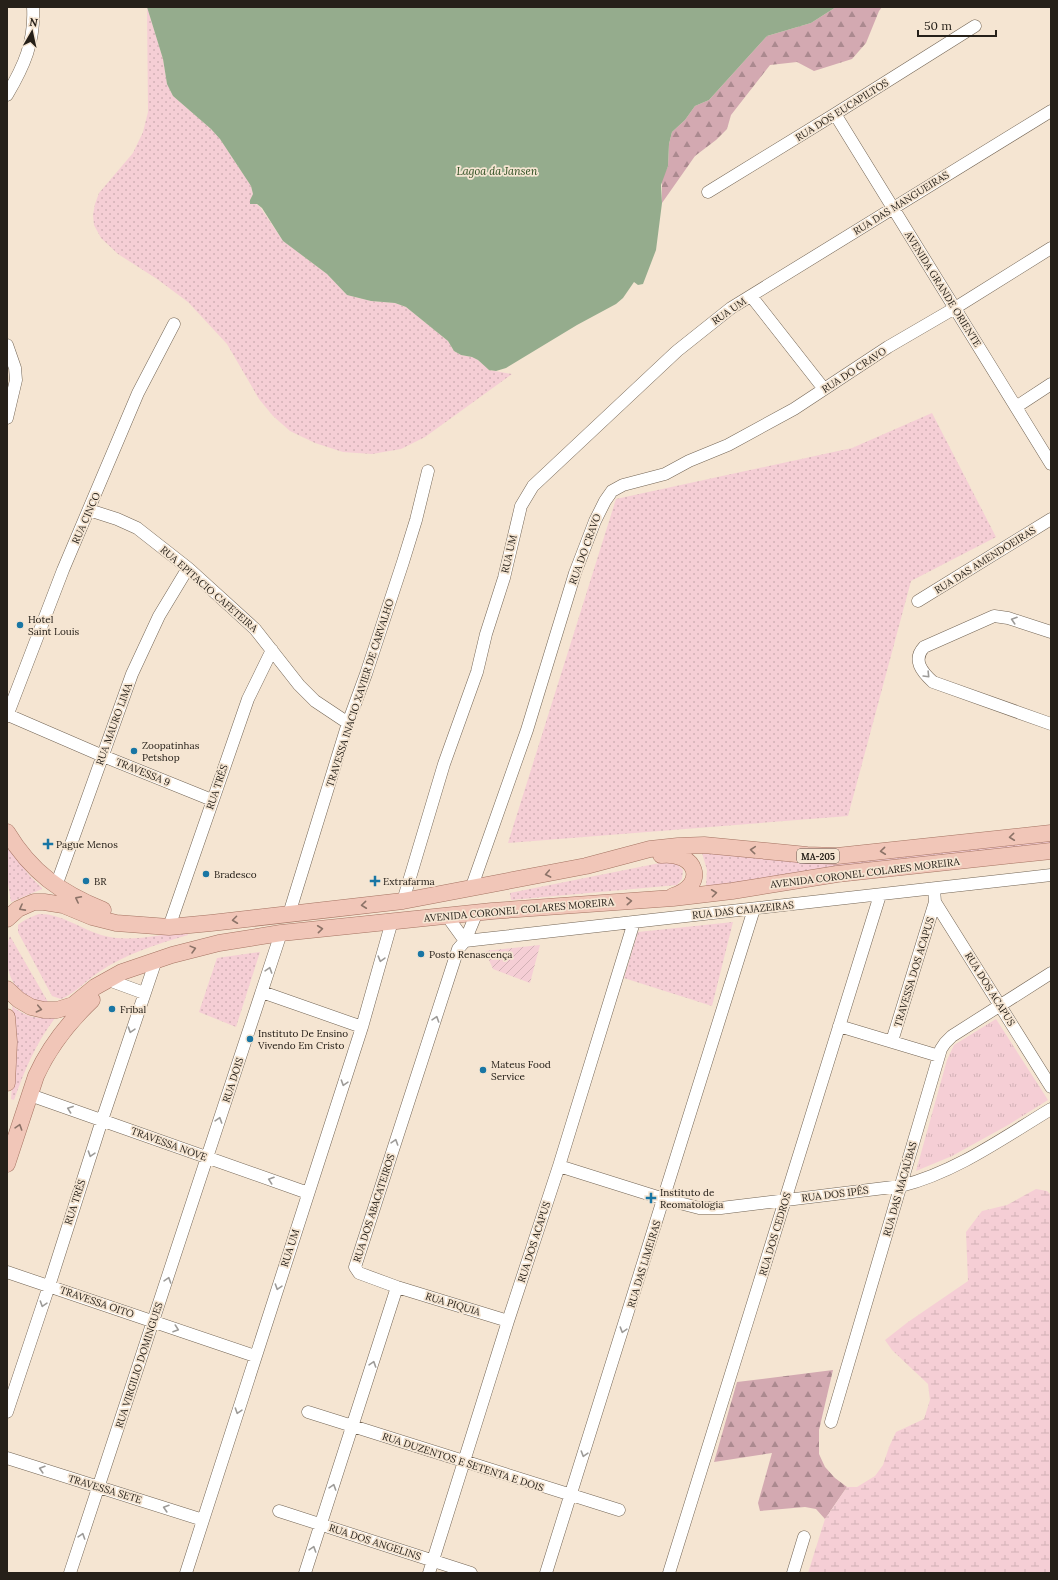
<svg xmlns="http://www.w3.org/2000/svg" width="1058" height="1580" viewBox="0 0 1058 1580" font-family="Lora,serif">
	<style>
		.grass { fill: url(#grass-dots) }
		.forest { fill: url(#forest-firs) }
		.wetland { fill: url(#wetland-marsh) }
		.park { fill: url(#park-tufts) }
		.garden { fill: url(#garden-furrows) }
		.water { fill: #95ac8d }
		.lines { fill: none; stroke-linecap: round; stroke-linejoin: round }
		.minor-casing { stroke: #726454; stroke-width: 13 }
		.major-casing { stroke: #a47362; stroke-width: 17 }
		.minor { stroke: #fff; stroke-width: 12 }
		.major { stroke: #f1c6b8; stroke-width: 16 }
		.oneway { stroke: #9d9b98 }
		.oneway2 { stroke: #8c7368 }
		.poi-dot { fill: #1976a4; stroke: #f5e5d2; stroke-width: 1.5 }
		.labels { text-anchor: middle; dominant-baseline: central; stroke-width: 3.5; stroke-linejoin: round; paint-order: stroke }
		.shield { fill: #f5e5d2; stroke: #645b50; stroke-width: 1 }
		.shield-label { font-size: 9px; font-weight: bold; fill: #262019 }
		.street-label { font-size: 10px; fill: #262019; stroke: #f5e5d2 }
		.poi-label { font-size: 10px; fill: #262019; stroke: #f5e5d2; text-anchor: start }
		.water-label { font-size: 11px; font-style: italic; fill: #2e4e21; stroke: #f5e5d2 }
	</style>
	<defs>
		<pattern id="grass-dots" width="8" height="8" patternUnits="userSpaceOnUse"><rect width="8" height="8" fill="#f5ced5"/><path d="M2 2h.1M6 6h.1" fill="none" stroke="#d2b1b6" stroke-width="1.8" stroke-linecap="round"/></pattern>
		<pattern id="forest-firs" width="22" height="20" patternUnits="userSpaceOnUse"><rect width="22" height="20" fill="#d3a9b1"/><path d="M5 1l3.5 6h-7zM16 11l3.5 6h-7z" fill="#ab898f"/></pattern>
		<pattern id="wetland-marsh" width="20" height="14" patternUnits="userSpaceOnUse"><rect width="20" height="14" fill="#f5ced5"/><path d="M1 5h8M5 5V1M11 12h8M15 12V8" fill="none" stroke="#d2b1b6"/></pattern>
		<pattern id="park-tufts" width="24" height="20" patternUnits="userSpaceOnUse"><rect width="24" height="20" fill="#f5ced5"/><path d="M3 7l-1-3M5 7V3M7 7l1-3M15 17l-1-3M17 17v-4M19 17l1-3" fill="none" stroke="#d2b1b6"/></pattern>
		<pattern id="garden-furrows" width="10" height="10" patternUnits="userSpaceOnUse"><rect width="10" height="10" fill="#f5ced5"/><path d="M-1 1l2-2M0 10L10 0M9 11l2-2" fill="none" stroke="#d2b1b6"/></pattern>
	</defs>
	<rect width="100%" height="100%" fill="#f5e5d2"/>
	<!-- grass -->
	<path class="grass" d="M147,7L163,59L167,84L173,96L211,129L220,139L251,186L253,194L250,200L260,207L283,241L327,274L347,295L371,301L395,303L406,307L448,341L454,351L461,355L472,357L478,360L489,370L512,374L425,437L401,449L372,454L343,452L315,443L290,431L273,416L259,399L227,344L188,302L157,279L118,254L101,238L94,225L93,215L95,204L99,193L133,153L143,132L148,112Z
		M932,413L996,537L911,581L848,816L508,843L616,499L852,448Z
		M1051,838V846L757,879L706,887L707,870L702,853L823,862Z
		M7,847L30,876L42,888V889L11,902L7,877Z
		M665,862L676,863L683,870L682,879L677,885L511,900L510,893Z
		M39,914C62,914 79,928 101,935C128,943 159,935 187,931L188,935C157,944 125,954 99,972C85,981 76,993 61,999L52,996L18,932V925C25,919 31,917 39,914Z
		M733,922L712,1006L624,978L638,932Z
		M10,936L48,1002C42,1001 35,1001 29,998C8,987 2,957 10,936Z
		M260,952L236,1027L199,1012L217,958Z
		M12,1006C25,1017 38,1019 55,1018C35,1045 25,1069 14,1100L11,1099C14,1068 16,1037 12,1006Z"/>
	<!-- forest -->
	<path class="forest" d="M836,7H882L879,11L866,43L852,59L814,71L797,62L770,65L731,115L727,129L716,140L695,156L662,203V178L668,166L669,144L672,132L685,120L695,106L709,100L767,36L811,23Z
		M833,1370L819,1430V1454L825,1467L835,1478L847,1487L825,1519L816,1509L805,1507L760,1511L758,1503L772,1453L714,1462L737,1382Z"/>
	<!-- wetland -->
	<path class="wetland" d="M1036,1189L1047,1191L1051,1195V1573H808L825,1519L847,1487H857L875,1476L883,1465L889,1447L896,1432L924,1419L930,1400L928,1384L892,1350L885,1340L908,1322L968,1281L966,1232L982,1211L1007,1205Z"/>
	<!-- park -->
	<path class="park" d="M996,1019L1048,1100L1008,1125L952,1156L916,1171L947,1060L954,1045Z"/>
	<!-- garden -->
	<path class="garden" d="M540,945L530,983L493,969L485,951Z"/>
	<!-- water -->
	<path class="water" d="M147,7H836L811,23L767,36L709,100L695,106L685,120L672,132L669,144L668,166L661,185L662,203L656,250L643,284L638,285L634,282L623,298L616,304L577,325L506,368L496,371L489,370L478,360L472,357L461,355L454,351L448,341L406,307L395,303L371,301L347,295L327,274L283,241L262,208L257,204H250V200L253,194L251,186L220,139L211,129L173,96L167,84L163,59Z"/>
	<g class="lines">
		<!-- minor casing -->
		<g class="minor-casing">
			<path id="minor" d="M7,95C24,66 35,42 33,7
				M835,114L1051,464
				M708,192L835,114L975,26
				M751,296L824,389
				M7,345L15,368L16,380L7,418
				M1016,407L1051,384
				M89,510L117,519L137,528L188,568L255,629L299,685L315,701L348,723
				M918,601L1051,519
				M1051,632L1008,618L994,616L924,647C912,660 922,672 933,682L1051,724
				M8,715L103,756L212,800
				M7,716L63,570L138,393L174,324
				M56,886L132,674L159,616L188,568
				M471,889L527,730L575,573L595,521L605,501L612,491L623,485L665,474L689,461L728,445L794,409L888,347L955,308L1051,248
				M934,889L935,902L1051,1087
				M403,901L444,764L477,672L486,634L504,578L521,506L533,486L677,351L731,308L1051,111
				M477,912L465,941L458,949L355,1267L359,1273L397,1287L508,1321
				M289,914L348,723L366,674L403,562L416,520L428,471
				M447,916L465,941
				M169,927L248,699L272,650
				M465,941L1051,875
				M114,982L144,993
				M262,992L362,1027
				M839,1026L939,1056
				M892,1041L935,902
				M30,1095L308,1193
				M559,1166L664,1199L699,1208H721L901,1186C956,1172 1003,1138 1051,1109
				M7,1272L255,1356
				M7,1412L49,1286L102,1120L156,960
				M308,1412L619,1510
				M831,1422L941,1049L945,1043L952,1036L1051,973
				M7,1458L203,1520
				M279,1511L471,1573
				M70,1573L281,933
				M186,1573L362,1027L392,921
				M305,1573L397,1287
				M429,1573L508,1321L559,1166L634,922
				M546,1573L754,909
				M669,1573L880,895
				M793,1573L804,1537"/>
		</g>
		<!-- major casing -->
		<g class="major-casing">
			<path id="major" d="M7,832C31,872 61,893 103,910
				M661,855C697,851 708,885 673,896
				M7,919L18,909L27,905L34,902H44L63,905L92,917L116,923L169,927L211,923L403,901L586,866L650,849L678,846L704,845L807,855L837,856L1051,833
				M7,989L19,1000L31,1007L44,1010H57L73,1005L95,987L122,972L172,955L219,943L281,933L492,911L673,898L732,891L837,874L1051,851
				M7,1017L9,1042L7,1083
				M7,1164L36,1076C49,1047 69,1022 92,1000"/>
		</g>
		<!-- minor -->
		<use href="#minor" class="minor"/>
		<!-- major -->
		<use href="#major" class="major"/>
	</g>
	<!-- one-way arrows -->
	<defs><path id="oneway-chevron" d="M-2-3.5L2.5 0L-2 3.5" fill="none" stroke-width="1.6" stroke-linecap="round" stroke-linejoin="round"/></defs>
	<g class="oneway">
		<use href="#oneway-chevron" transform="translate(1014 620) rotate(-162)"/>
		<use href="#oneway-chevron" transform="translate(927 675) rotate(46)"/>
		<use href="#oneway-chevron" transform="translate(381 959) rotate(106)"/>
		<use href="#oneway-chevron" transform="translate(269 970) rotate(-72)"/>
		<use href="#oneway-chevron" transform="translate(436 1019) rotate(-72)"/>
		<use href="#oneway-chevron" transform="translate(131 1030) rotate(108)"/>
		<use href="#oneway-chevron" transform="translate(344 1083) rotate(108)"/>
		<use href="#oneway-chevron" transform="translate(70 1109) rotate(-160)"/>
		<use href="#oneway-chevron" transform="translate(219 1120) rotate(-72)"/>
		<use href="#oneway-chevron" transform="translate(395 1142) rotate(-72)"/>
		<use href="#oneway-chevron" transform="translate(91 1154) rotate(108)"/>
		<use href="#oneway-chevron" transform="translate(271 1180) rotate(-161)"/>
		<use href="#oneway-chevron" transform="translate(168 1280) rotate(-72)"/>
		<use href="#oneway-chevron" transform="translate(278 1287) rotate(108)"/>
		<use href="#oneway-chevron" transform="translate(43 1304) rotate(108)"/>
		<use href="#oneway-chevron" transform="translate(176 1329) rotate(19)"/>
		<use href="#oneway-chevron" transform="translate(623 1330) rotate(107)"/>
		<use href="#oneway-chevron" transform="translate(373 1364) rotate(-72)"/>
		<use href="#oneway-chevron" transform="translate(238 1411) rotate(108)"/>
		<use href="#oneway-chevron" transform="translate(584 1454) rotate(107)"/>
		<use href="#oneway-chevron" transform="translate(42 1469) rotate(-163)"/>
		<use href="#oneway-chevron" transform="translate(333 1487) rotate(-72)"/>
		<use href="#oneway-chevron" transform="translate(166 1508) rotate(-163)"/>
		<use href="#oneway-chevron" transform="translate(82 1536) rotate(-72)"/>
		<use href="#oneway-chevron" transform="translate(313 1549) rotate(-72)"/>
	</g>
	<g class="oneway2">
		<use href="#oneway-chevron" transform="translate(1012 837) rotate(174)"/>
		<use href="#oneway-chevron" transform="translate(753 850) rotate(-175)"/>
		<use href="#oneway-chevron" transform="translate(883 851) rotate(174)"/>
		<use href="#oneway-chevron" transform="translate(548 874) rotate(169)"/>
		<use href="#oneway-chevron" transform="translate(714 893) rotate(-7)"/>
		<use href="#oneway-chevron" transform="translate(78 899) rotate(-153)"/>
		<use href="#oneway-chevron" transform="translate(629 901) rotate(-4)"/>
		<use href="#oneway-chevron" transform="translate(364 905) rotate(174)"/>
		<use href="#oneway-chevron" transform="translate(22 908) rotate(152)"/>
		<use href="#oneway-chevron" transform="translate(235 920) rotate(173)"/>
		<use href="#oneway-chevron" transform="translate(320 929) rotate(-6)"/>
		<use href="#oneway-chevron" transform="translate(193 949) rotate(-15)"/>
		<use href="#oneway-chevron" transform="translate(39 1009) rotate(12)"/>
		<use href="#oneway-chevron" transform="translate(19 1127) rotate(-72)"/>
	</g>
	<!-- markers -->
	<g class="poi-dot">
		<circle cx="20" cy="625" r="4"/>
		<circle cx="134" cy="751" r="4"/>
		<path d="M46 838h4v4h4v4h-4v4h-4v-4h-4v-4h4z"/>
		<circle cx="206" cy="874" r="4"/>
		<circle cx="86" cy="881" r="4"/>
		<path d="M373 875h4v4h4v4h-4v4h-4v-4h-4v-4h4z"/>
		<circle cx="421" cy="954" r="4"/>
		<circle cx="112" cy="1009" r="4"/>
		<circle cx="250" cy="1039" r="4"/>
		<circle cx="483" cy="1070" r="4"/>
		<path d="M649 1192h4v4h4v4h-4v4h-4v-4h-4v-4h4z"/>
	</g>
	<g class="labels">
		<!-- shield labels -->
		<rect class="shield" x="797" y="849" width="42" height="14" rx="3"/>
		<g class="shield-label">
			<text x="818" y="856">MA-205</text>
		</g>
		<!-- street labels -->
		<g class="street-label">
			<text transform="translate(842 110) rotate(-32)">RUA DOS EUCAPILTOS</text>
			<text transform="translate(901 203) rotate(-32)">RUA DAS MANGUEIRAS</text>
			<text transform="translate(943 289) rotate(58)">AVENIDA GRANDE ORIENTE</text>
			<text transform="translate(729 311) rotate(-35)">RUA UM</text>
			<text transform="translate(854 370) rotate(-33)">RUA DO CRAVO</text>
			<text transform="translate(86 518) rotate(-66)">RUA CINCO</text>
			<text transform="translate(585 549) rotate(-70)">RUA DO CRAVO</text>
			<text transform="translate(509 554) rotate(-77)">RUA UM</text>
			<text transform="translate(985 560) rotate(-32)">RUA DAS AMENDOEIRAS</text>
			<text transform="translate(209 589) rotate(41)">RUA EPITACIO CAFETEIRA</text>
			<text transform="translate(360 693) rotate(-72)">TRAVESSA INACIO XAVIER DE CARVALHO</text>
			<text transform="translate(114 724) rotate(-70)">RUA MAURO LIMA</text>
			<text transform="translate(143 772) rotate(22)">TRAVESSA 9</text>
			<text transform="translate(217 787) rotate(-71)">RUA TRÊS</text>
			<text transform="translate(865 873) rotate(-7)">AVENIDA CORONEL COLARES MOREIRA</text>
			<text transform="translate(519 910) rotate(-5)">AVENIDA CORONEL COLARES MOREIRA</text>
			<text transform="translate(743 910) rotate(-6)">RUA DAS CAJAZEIRAS</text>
			<text transform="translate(914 972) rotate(-73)">TRAVESSA DOS ACAPUS</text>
			<text transform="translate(990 989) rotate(58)">RUA DOS ACAPUS</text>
			<text transform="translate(233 1080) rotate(-72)">RUA DOIS</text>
			<text transform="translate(169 1144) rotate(20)">TRAVESSA NOVE</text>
			<text transform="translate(900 1189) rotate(-74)">RUA DAS MACAÚBAS</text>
			<text transform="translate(835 1194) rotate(-7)">RUA DOS IPÊS</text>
			<text transform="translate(75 1202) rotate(-72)">RUA TRÊS</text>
			<text transform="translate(374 1208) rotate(-72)">RUA DOS ABACATEIROS</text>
			<text transform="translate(775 1234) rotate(-73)">RUA DOS CEDROS</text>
			<text transform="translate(534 1242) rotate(-72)">RUA DOS ACAPUS</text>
			<text transform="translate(290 1248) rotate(-72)">RUA UM</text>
			<text transform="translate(644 1264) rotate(-73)">RUA DAS LIMEIRAS</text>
			<text transform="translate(97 1302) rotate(19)">TRAVESSA OITO</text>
			<text transform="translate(453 1304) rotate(17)">RUA PIQUIA</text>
			<text transform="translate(139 1365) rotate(-72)">RUA VIRGILIO DOMINGUES</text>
			<text transform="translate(463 1462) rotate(18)">RUA DUZENTOS E SETENTA E DOIS</text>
			<text transform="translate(105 1489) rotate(17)">TRAVESSA SETE</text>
			<text transform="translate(375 1542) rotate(18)">RUA DOS ANGELINS</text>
		</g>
		<!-- poi labels -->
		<g class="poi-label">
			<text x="28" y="619">Hotel<tspan x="28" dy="12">Saint Louis</tspan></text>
			<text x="142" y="745">Zoopatinhas<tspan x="142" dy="12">Petshop</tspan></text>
			<text x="56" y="844">Pague Menos</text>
			<text x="214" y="874">Bradesco</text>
			<text x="94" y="881">BR</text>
			<text x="383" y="881">Extrafarma</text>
			<text x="429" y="954">Posto Renascença</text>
			<text x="120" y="1009">Fribal</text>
			<text x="258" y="1033">Instituto De Ensino<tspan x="258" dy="12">Vivendo Em Cristo</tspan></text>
			<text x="491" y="1064">Mateus Food<tspan x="491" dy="12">Service</tspan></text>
			<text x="660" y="1192">Instituto de<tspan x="660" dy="12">Reomatologia</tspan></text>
		</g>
		<!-- water labels -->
		<g class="water-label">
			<text x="497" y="171">Lagoa da Jansen</text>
		</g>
	</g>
	<!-- border -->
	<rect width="1058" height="1580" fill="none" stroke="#262019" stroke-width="16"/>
	<!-- north arrow -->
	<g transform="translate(32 32) rotate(9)" stroke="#f5e5d2" stroke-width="3" paint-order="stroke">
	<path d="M0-3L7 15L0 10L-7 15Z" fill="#262019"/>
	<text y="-6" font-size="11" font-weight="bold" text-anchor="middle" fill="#262019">N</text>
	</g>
	<!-- scale -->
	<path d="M918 30v6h78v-6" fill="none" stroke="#262019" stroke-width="2"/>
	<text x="924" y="30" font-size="12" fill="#262019" stroke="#f5e5d2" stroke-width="3" paint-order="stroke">50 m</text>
</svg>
